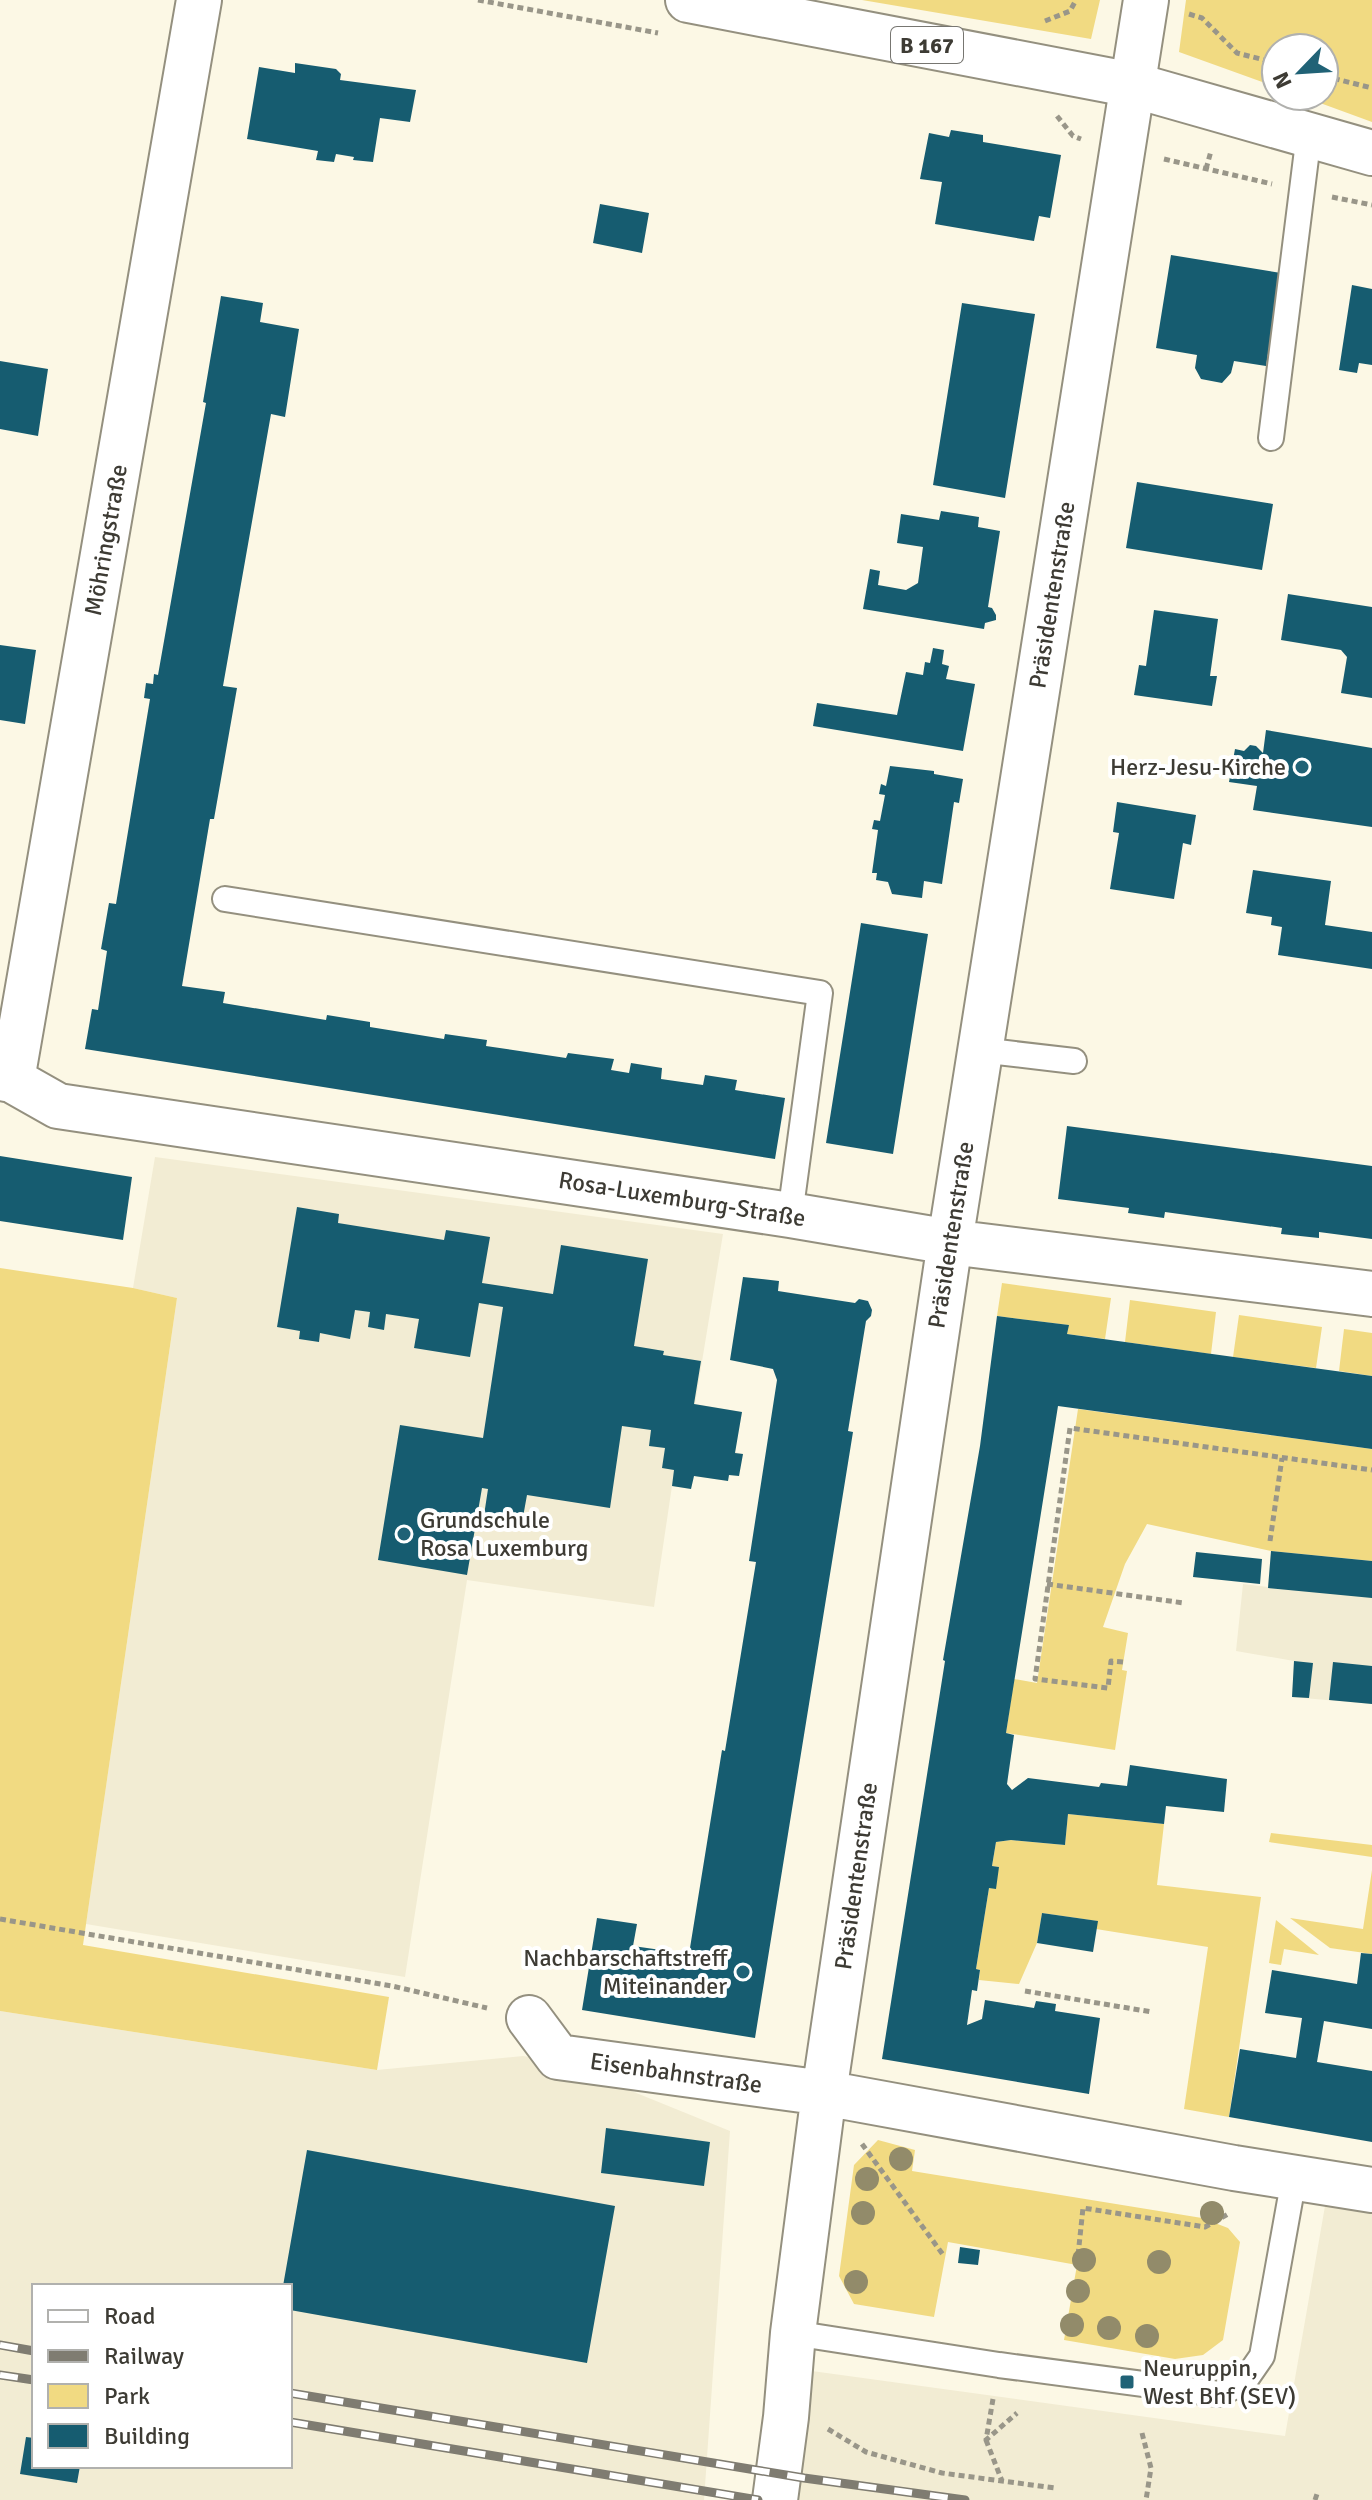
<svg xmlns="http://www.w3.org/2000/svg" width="1372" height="2500" viewBox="0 0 1372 2500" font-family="Signika,sans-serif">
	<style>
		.built { fill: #f2ecd3; fill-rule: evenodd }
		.green { fill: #f1da82 }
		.building { fill: #165c70 }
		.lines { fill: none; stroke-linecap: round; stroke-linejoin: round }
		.service-casing { stroke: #94907f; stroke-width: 28 }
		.minor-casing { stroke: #94907f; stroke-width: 48 }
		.primary-casing { stroke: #94907f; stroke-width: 48 }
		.path { stroke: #999689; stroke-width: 5; stroke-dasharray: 6 4; stroke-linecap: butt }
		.service { stroke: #fff; stroke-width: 24 }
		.minor { stroke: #fff; stroke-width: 44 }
		.primary { stroke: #fff; stroke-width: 44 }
		.rail-casing { stroke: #7f7c71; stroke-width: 9 }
		.rail { stroke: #fff; stroke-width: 6; stroke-dasharray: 18; stroke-linecap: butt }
		.tree { fill: #928b6a }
		.poi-dot { fill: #206276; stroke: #fff; stroke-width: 3 }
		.labels { text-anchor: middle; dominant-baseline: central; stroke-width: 8; stroke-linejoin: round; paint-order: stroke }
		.shield { fill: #fff; stroke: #777671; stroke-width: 2 }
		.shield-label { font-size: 22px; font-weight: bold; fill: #3d3b34 }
		.street-label { font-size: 24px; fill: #3d3b34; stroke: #fff }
		.poi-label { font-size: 24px; fill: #3d3b34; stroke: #fff; text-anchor: end }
	</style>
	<rect width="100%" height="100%" fill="#fcf8e5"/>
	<!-- built -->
	<path class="built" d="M155,1157L723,1234L695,1404L742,1412L735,1452L743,1454L739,1476L729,1475L728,1481L694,1476L691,1489L672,1486L654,1607L467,1580L405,1977L86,1924L177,1298L133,1288Z
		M1271,1551L1372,1561V1704L1292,1697L1294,1661L1236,1651L1243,1584L1268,1587Z
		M0,2011L377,2070L523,2056L560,2062L730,2131L704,2500H0ZM34,2286H290V2466H34Z
		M1329,2183L1372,2190V2500H775L790,2368L1285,2436Z"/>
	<!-- green -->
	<path class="green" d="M862,0H1100L1091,39Z
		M1186,0H1372V122L1301,96H1324V48H1276V87L1179,52Z
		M0,1268L133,1288L177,1298L83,1945L389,1997L377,2070L0,2011Z
		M1002,1283L1111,1298L1105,1339L1067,1334L1068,1325L997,1316Z
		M1130,1300L1216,1312L1211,1354L1125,1342Z
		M1239,1315L1322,1327L1316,1368L1233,1357Z
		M1344,1329L1372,1333V1376L1339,1371Z
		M1078,1409L1372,1449V1561L1271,1551L1147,1524L1125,1564L1103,1627L1128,1633L1122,1670L1127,1671L1115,1750L1006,1733L1014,1679L1037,1683Z
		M1068,1814L1164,1824L1157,1885L1261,1897L1229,2117L1184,2109L1208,1947L1096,1929L1097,1921L1042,1913L1037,1943L1019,1984L979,1980L980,1970L976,1969L989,1888L999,1867L992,1866L996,1842L1011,1840L1065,1845Z
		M1271,1833L1372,1845V1857L1269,1842Z
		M1372,1870V1954L1330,1948L1290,1918L1363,1929Z
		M1276,1920L1319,1955L1284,1949L1281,1965L1269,1963Z
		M878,2140L915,2150L912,2171L1202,2218L1228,2228L1240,2242L1223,2340L1203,2355L1175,2359L1064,2340L1077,2265L948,2242L934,2317L854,2304L839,2276L854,2165Z"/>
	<!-- building -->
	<path class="building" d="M295,63L336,69L341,74L340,80L416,90L410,122L380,118L373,162L353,160L354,157L336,154L334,162L316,160L318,151L247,139L259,67L295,73Z
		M951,130L983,135V142L1061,155L1050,218L1039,216L1034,241L935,224L942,182L920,179L929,133L949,137Z
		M600,204L649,213L642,253L593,243Z
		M1171,255L1281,273L1266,366L1234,361L1231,373L1222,383L1201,379L1195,368L1197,355L1156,348Z
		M1352,285L1372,289V365L1359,363L1357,373L1339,370Z
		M221,296L263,303L260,322L299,329L285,417L271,414L223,686L237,688L214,819H210L182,986L225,992L223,1003L326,1020L327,1015L370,1022V1027L444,1039L445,1034L487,1040L486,1046L566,1058L568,1053L614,1059L611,1070L629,1073L631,1063L662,1068L661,1079L703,1085L705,1075L737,1080L735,1090L785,1098L775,1159L85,1049L92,1009L98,1010L107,951L101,949L109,903L116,904L150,699L144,698L146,683L153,684L154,674L158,675L206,403L203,402Z
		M962,303L1035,314L1005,498L933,485Z
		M0,361L48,369L38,436L0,429Z
		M1137,482L1273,504L1262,570L1126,548Z
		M941,511L979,517L978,527L1000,531L988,607L992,608L996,615V620L985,623L984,629L863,609L870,569L880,571L878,585L906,590L918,583L923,547L897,543L901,514L939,520Z
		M1288,594L1372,607V698L1341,693L1347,657L1341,650L1281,640Z
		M1154,610L1218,619L1210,676H1217L1212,706L1134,695L1139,665L1146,666Z
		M0,645L36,650L25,724L0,720Z
		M933,648L944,650L942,664L949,666L946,679L975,684L963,751L813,726L817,703L897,715L906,672L923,675L925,662L930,663Z
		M1266,730L1372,748V827L1253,810L1257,786L1229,782L1235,749L1244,751L1250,745L1256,746L1263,753Z
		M890,766L934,771V774L963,779L959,803L954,802L942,884L924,881L922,898L892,894L888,882L876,880L877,873H872L878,830L872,829L874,820L880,821L885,795L879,794L881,784L886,786Z
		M1117,802L1196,815L1191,845L1183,843L1174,899L1110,889L1119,833L1113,832Z
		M1253,870L1331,881L1325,925L1372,932V969L1278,955L1282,927L1271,925L1272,917L1246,913Z
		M861,923L928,934L893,1154L826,1143Z
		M1067,1126L1372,1166V1239L1319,1232V1238L1281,1234L1282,1228L1165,1212L1164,1218L1128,1213L1129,1208L1058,1199Z
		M0,1156L132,1177L123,1240L0,1221Z
		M297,1207L339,1214L338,1223L444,1240L446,1230L490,1237L482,1283L553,1294L561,1245L648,1259L634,1346L664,1351L663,1355L701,1361L694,1404L742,1412L735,1453L743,1454L739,1476L729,1475L728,1481L694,1476L691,1489L672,1486L674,1470L662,1468L665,1448L649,1446L651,1430L622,1426L610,1508L527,1495L521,1528L483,1522L488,1489L482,1488L467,1575L378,1560L400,1425L483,1438L503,1307L479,1303L470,1357L414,1348L419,1319L386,1314L384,1330L368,1327L370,1312L355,1310L350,1339L320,1333L319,1342L299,1339L300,1331L277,1327Z
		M743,1277L779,1281L778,1291L855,1303L859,1299L868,1301L872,1310L871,1316L866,1321L848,1431L853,1432L755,2038L582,2010L597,1918L637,1924L633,1946L689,1954L722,1750L725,1751L756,1562L749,1561L777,1380L773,1369L730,1360Z
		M997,1316L1069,1325L1067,1334L1372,1376V1449L1058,1406L1006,1733L1014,1735L1007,1784L1012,1790L1028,1778L1099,1787L1101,1783L1127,1786L1130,1765L1227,1779L1224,1812L1166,1806L1164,1824L1068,1814L1065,1845L1011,1840L996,1842L992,1866L999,1867L996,1889L989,1888L976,1969L980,1970L977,1991L972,1990L967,2025L982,2019L985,2000L1034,2008L1036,2001L1056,2004L1055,2011L1100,2018L1089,2094L882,2059L945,1661L943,1660L980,1446Z
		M1271,1551L1372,1561V1598L1268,1588Z
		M1196,1552L1262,1559L1260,1584L1193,1577Z
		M1294,1661L1313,1663L1309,1698L1292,1697Z
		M1333,1662L1372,1666V1704L1329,1700Z
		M1042,1913L1098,1921L1093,1952L1037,1943Z
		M1361,1953L1372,1954V2029L1324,2021L1317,2062L1372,2071V2142L1229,2117L1240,2049L1296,2058L1302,2018L1265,2013L1272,1970L1357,1984Z
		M606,2128L710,2142L704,2186L601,2173Z
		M307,2150L615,2206L587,2363L290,2310V2286H283Z
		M960,2247L980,2250L978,2265L958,2263Z
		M26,2437L34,2438V2466H80L77,2483L20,2474Z"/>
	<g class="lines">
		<!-- service casing -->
		<g class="service-casing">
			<path id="service" d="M1271,438L1309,134
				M225,899L820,993L790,1215
				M980,1050L1074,1061
				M793,2333L999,2365L1219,2394L1244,2382L1262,2356L1294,2178"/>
		</g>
		<!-- minor casing -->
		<g class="minor-casing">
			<path id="minor" d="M0,1078L12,1080L58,1106L790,1215L950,1242L1372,1294
				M12,1080L199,0
				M529,2018L558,2057L824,2093L1234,2168L1372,2190
				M775,2500L786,2417L793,2333L824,2093L950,1242L1146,0"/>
		</g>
		<!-- primary casing -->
		<g class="primary-casing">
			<path id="primary" d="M688,0L1133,85L1372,153"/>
		</g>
		<!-- path -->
		<path class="path" d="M478,0L658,33
			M1189,14L1202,18L1237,53L1276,63
			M1045,21L1070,11L1076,0
			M1324,76L1372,88
			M1057,116L1073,136L1081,139
			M1164,159L1272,184
			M1206,169L1211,151
			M1332,197L1372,205
			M1270,1541L1282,1458
			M1047,1584L1184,1603
			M1123,1662L1111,1661L1108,1688L1035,1679L1070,1428L1372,1470
			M0,1919L392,1986L487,2008
			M1025,1991L1152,2012
			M862,2144L944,2256
			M1077,2265L1083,2208L1205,2227L1230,2213
			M993,2399L986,2440L1017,2413
			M828,2429L866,2452L942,2473L1002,2481
			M1142,2433L1151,2468L1146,2500
			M986,2440L1002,2481L1055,2488
			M1315,2500L1317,2494"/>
		<!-- service -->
		<use href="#service" class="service"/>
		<!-- minor -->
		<use href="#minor" class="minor"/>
		<!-- primary -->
		<use href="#primary" class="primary"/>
		<!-- rail casing -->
		<g class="rail-casing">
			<path id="rail" d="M0,2345L34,2351
				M0,2375L34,2380
				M290,2393L804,2478L965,2500
				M290,2422L758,2500"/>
		</g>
		<!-- rail -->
		<use href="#rail" class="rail"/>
	</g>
	<!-- trees -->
	<g class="tree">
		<circle cx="901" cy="2159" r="12"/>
		<circle cx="867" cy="2179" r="12"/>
		<circle cx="863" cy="2213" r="12"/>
		<circle cx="1212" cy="2213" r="12"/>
		<circle cx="1084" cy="2260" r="12"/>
		<circle cx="1159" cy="2262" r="12"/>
		<circle cx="856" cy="2282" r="12"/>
		<circle cx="1078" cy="2291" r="12"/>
		<circle cx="1072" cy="2325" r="12"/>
		<circle cx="1109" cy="2328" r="12"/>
		<circle cx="1147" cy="2336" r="12"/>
	</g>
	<!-- markers -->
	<g class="poi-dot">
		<circle cx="1302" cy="767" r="8"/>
		<circle cx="404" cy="1534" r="8"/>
		<circle cx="743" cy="1972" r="8"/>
		<rect x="1119" y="2374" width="16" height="16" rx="4"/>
	</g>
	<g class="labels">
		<!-- shield labels -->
		<rect class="shield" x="891" y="27" width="72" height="36" rx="6"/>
		<g class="shield-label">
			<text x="927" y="45">B 167</text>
		</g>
		<!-- street labels -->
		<g class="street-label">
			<text transform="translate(106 540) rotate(-80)">Möhringstraße</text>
			<text transform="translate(1052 595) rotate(-81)">Präsidentenstraße</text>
			<text transform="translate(682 1199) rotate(9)">Rosa-Luxemburg-Straße</text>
			<text transform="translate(951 1235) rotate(-81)">Präsidentenstraße</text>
			<text transform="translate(856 1876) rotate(-82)">Präsidentenstraße</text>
			<text transform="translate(676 2073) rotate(8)">Eisenbahnstraße</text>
		</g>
		<!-- poi labels -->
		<g class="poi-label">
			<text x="1286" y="767">Herz-Jesu-Kirche</text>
			<text x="420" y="1520" text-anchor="start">Grundschule<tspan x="420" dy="28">Rosa Luxemburg</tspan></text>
			<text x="727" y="1958">Nachbarschaftstreff<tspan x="727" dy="28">Miteinander</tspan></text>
			<text x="1143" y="2368" text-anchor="start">Neuruppin,<tspan x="1143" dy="28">West Bhf (SEV)</tspan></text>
		</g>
	</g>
	<!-- legend -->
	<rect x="32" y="2284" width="260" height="184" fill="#ffffff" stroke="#b1b1ae" stroke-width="2"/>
	<rect x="48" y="2310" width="40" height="12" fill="#ffffff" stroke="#b1b1ae" stroke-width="2"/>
	<text x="104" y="2324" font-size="24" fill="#3d3b34">Road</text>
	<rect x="48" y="2350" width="40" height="12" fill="#7f7c71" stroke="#b1b1ae" stroke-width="2"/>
	<text x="104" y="2364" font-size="24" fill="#3d3b34">Railway</text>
	<rect x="48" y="2384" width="40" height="24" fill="#f1da82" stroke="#b1b1ae" stroke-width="2"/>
	<text x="104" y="2404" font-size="24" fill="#3d3b34">Park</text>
	<rect x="48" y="2424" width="40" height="24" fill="#165c70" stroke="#b1b1ae" stroke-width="2"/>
	<text x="104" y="2444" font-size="24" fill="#3d3b34">Building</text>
	<!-- north arrow -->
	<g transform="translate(1300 72) rotate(245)"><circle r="38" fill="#ffffff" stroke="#b1b1ae" stroke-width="2"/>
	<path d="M0-6L14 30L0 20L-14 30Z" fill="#206276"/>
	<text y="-12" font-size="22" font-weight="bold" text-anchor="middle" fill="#3d3b34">N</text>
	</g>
</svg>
